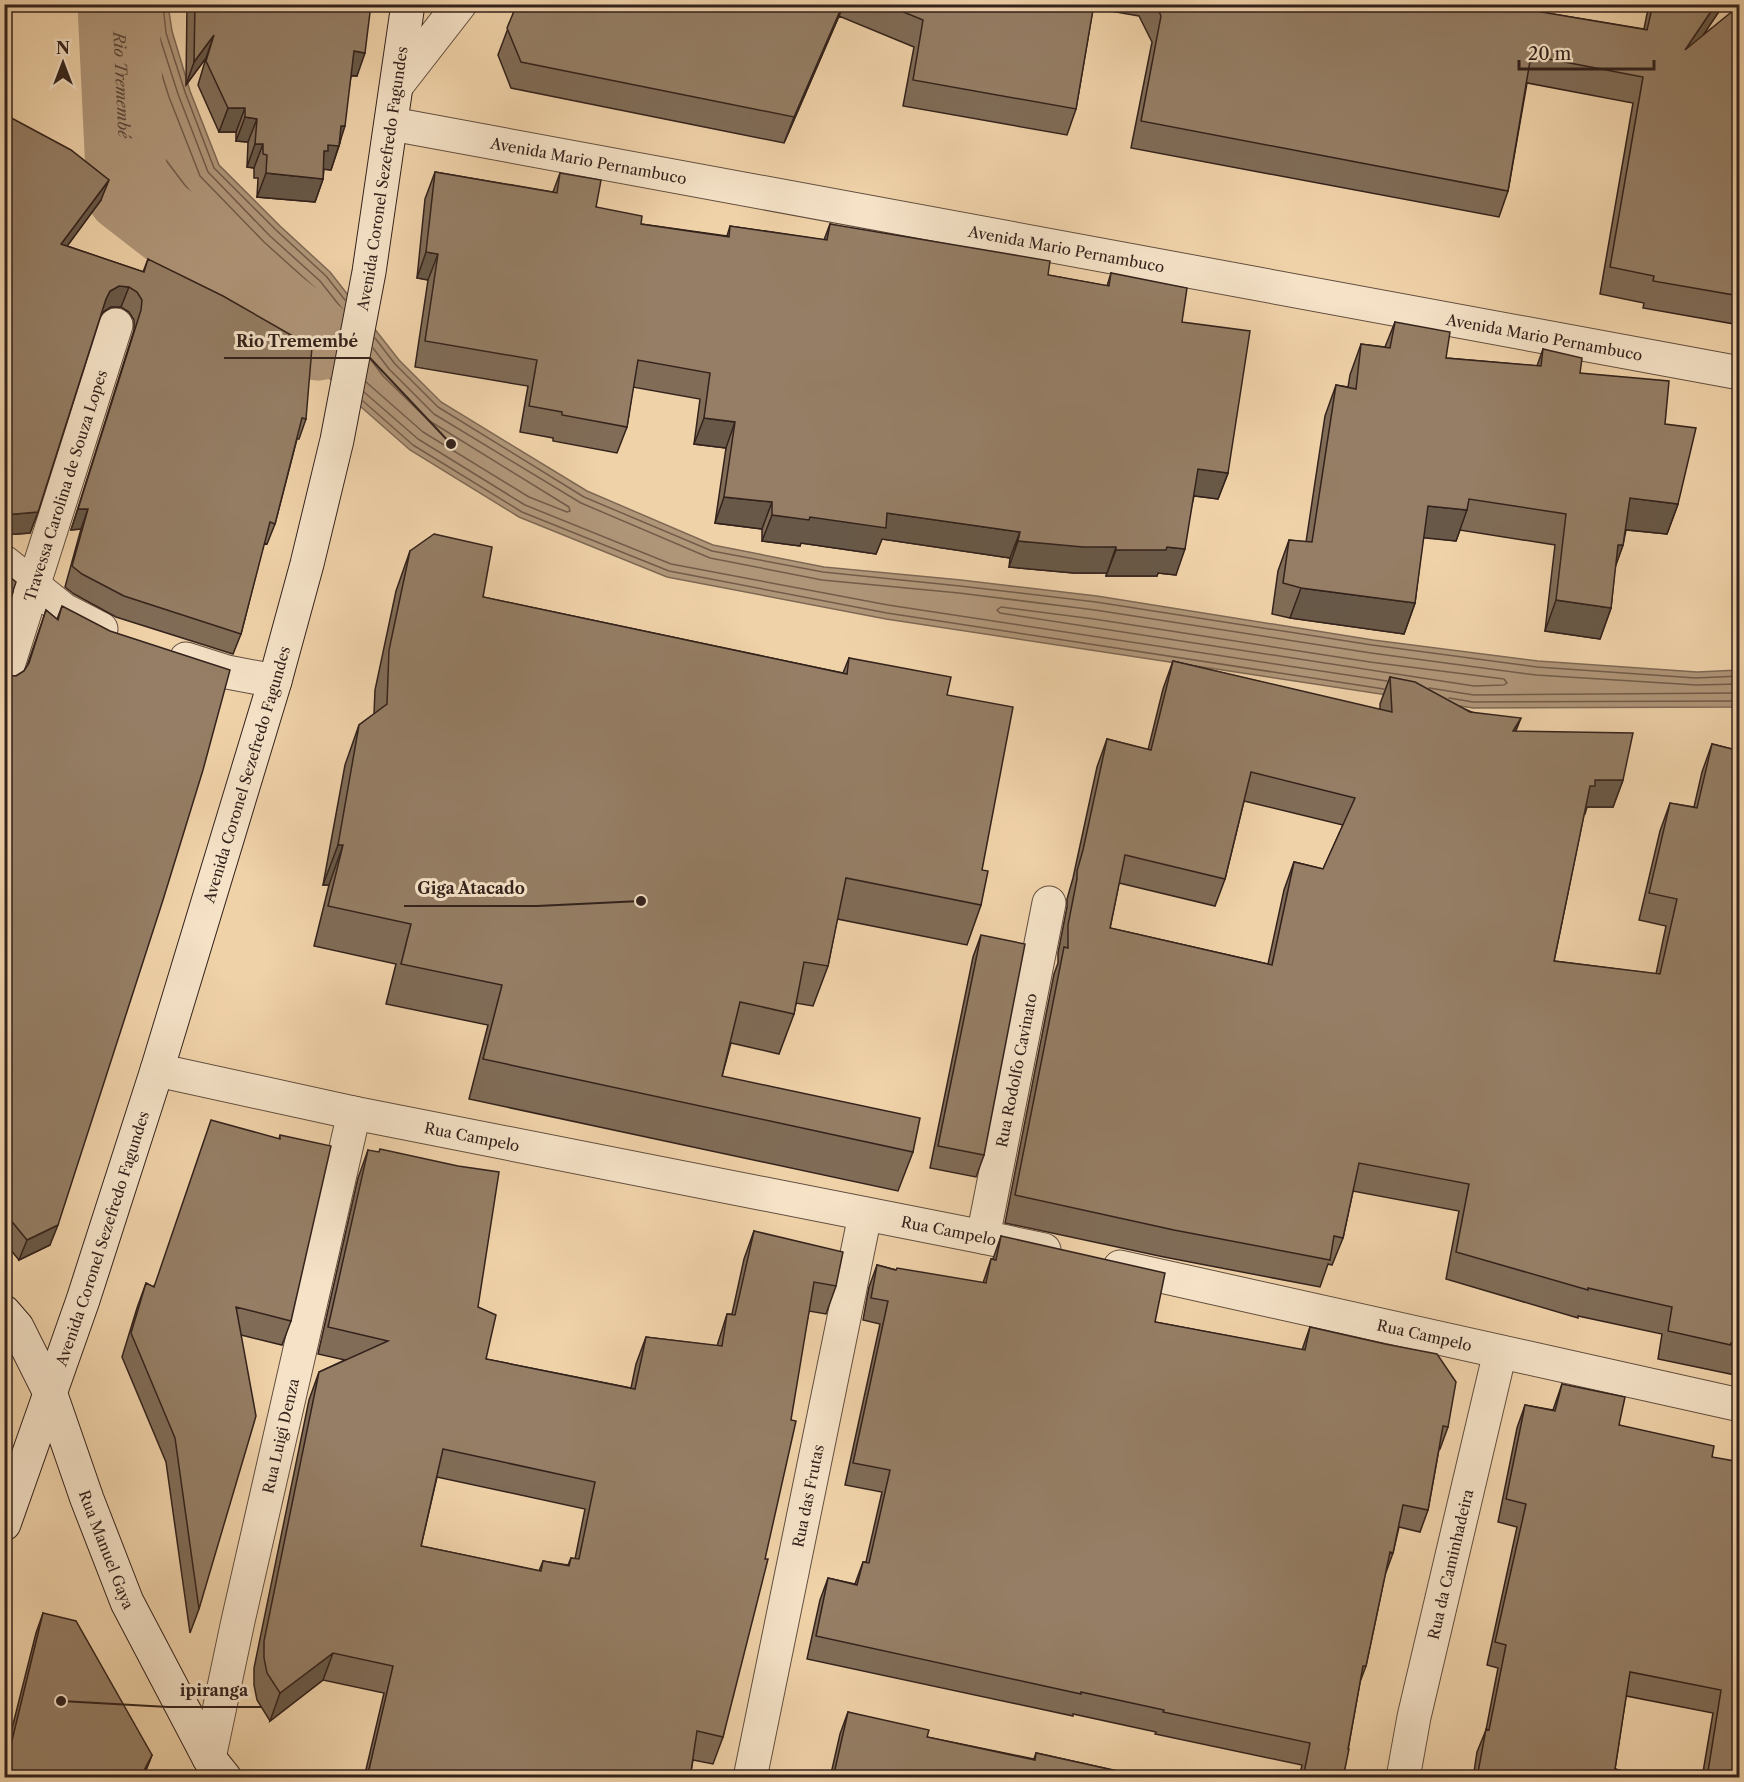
<svg xmlns="http://www.w3.org/2000/svg" width="1744" height="1782" viewBox="0 0 1744 1782" font-family="'Libre Caslon Text',serif">
	<style>
		.water { fill: #b09679; stroke: #7e6854; stroke-width: 1.5 }
		.lines { fill: none; stroke-linecap: round; stroke-linejoin: round }
		.shore { stroke: #725c4a; stroke-width: 1.5 }
		.river { stroke: #b09679; stroke-width: 81 }
		.street-casing { stroke: #624e3f; stroke-width: 35 }
		.secondary-casing { stroke: #33221c; stroke-width: 35 }
		.street { stroke: #f5e2c7; stroke-width: 33 }
		.secondary { stroke: #f5e2c7; stroke-width: 33 }
		.wall { fill: #806c57; stroke: #33221c; stroke-width: 1.5; fill-rule: evenodd }
		.shaded-wall { fill: #685847; stroke: #33221c; stroke-width: 1.5 }
		.building { fill: #957e65; stroke: #33221c; stroke-width: 1.5; fill-rule: evenodd }
		.labels { text-anchor: middle; dominant-baseline: central; stroke-width: 6; stroke-linejoin: round; paint-order: stroke }
		.street-label { font-size: 15px; fill: #33221c; stroke: #f5e2c7 }
		.water-label { font-size: 16px; font-style: italic; fill: #584538; stroke: #f5e2c7 }
		.leader { fill: none; stroke: #33221c; stroke-width: 2 }
		.callout-dot { fill: #33221c; stroke: #f5e2c7; stroke-width: 2 }
		.callout-label { font-size: 16px; text-anchor: middle; font-weight: bold; fill: #33221c; stroke: #f5e2c7; stroke-width: 6; stroke-linejoin: round; paint-order: stroke }
	</style>
	<rect width="100%" height="100%" fill="#f0d2a9"/>
	<filter id="stains"><feTurbulence type="fractalNoise" baseFrequency=".00333" numOctaves="4"/><feColorMatrix values="0 0 0 0 .2 0 0 0 0 .09 0 0 0 0 .02 0 0 0 .5 -.17"/></filter>
	<radialGradient id="worn" r=".72"><stop offset=".6" stop-color="#630" stop-opacity="0"/><stop offset="1" stop-color="#630" stop-opacity=".3"/></radialGradient>
	<!-- water -->
	<path class="water" d="M101,5H168L172,31L190,91L219,165L280,226L330,272L399,360L441,402L587,491L713,545L824,567L961,580L1097,596L1373,640L1538,661L1697,672L1739,670V707L1473,708L886,619L667,577L519,517L410,450L335,384L241,286L166,198L137,159L120,123L104,50Z"/>
	<g class="lines">
		<!-- shore -->
		<path class="shore" d="M107,4L110,49L126,120L142,156L171,194L246,282L298,337
			M115,4L117,48L133,118L148,152L177,189L251,277L333,363
			M124,4L126,47L142,115L156,147L184,184L258,271L335,352
			M146,4L150,37L169,97L200,176L264,242L314,287L341,321
			M155,4L159,35L178,94L208,172L270,236L320,281L343,310
			M163,4L166,33L185,92L214,168L276,230L326,276L345,300
			M375,338L395,364L438,407L584,497L712,551L823,572L960,586L1096,602L1372,645L1537,667L1696,678L1740,676
			M373,348L389,369L434,414L581,503L710,558L822,580L959,593L1095,610L1371,653L1536,675L1696,685L1740,684
			M366,382L423,432L529,497L567,512L570,511L569,507L428,420L383,376L371,360
			M364,392L418,439L525,505L671,564L888,605L1387,681
			M363,401L413,445L522,512L669,571L887,613L1384,689
			M1001,607L1094,619L1370,662L1504,679L1507,683L1504,685L1474,686L1000,613L997,610Z
			M1429,688L1474,695L1740,693
			M1449,698L1473,702L1740,701"/>
		<!-- river -->
		<path class="river" id="s1" d="M118,4L127,193L317,340"/>
		<!-- street casing -->
		<g class="street-casing">
			<g id="street">
				<path d="M397,85L460,4"/>
				<path id="s2" d="M392,124L1740,373"/>
				<path d="M4,562L64,610L101,629"/>
				<path d="M186,659L227,672L275,681"/>
				<path id="s3" d="M4,678L116,325"/>
				<path id="s4" d="M157,1070L354,1113L983,1237L1044,1250"/>
				<path id="s5" d="M983,1237L1049,903"/>
				<path id="s6" d="M1120,1267L1740,1405"/>
				<path id="s7" d="M209,1758L238,1621L354,1113"/>
				<path id="s8" d="M750,1778L865,1215"/>
				<path id="s9" d="M1403,1778L1414,1717L1500,1352"/>
			</g>
		</g>
		<!-- secondary casing -->
		<g class="secondary-casing">
			<g id="secondary">
				<path id="s10" d="M4,1312L17,1327L51,1395L87,1499L127,1602L209,1758L225,1778"/>
				<path id="s11" d="M4,1524L83,1300L157,1070L275,681L307,564L337,440L369,272L408,4"/>
			</g>
		</g>
		<!-- street -->
		<use href="#street" class="street"/>
		<!-- secondary -->
		<use href="#secondary" class="secondary"/>
	</g>
	<!-- wall -->
	<path class="wall" d="M187,4H371L357,76H351L340,143L331,170L324,169L323,179L315,202L257,197L258,178H254V168L247,167L248,142L236,141V132H219L198,85L206,58L186,85Z
		M517,4H1543L1541,12L1644,29L1649,4H1724L1703,35L1740,6V325L1643,308L1644,303L1600,294L1633,103L1527,83L1508,191L1499,217L1131,148L1152,42L1139,16L1093,8L1076,109L1067,135L903,106L914,47L839,16L784,143L511,88L498,55Z
		M4,114L101,200L67,246L143,272L148,259L306,419L299,439H297L275,524L267,544L264,543L241,634L233,654L116,617L74,594L65,587L81,529L71,530L134,330V320L129,312L121,307H111L103,312L100,316L38,512L30,533L4,535Z
		M435,172L553,192L560,173L596,207L641,224L727,236L730,226L824,240L830,224L1048,275L1107,286L1111,273L1182,322L1228,473L1218,499L1194,496L1176,575L1158,573L1157,576H1106L1107,573H1074L1009,567L1010,558L882,539L876,554L801,543L800,546L762,541V529L715,523L726,448L694,444L700,399L633,387L627,427L617,453L553,441V438L520,432L528,386L415,367L428,280L417,278L425,199Z
		M1395,322L1446,358L1537,366L1543,349L1580,373L1665,424L1678,504L1667,534L1626,530L1623,545L1615,567L1611,608L1600,639L1545,631L1555,545L1460,530L1456,541L1423,537L1415,603L1404,634L1290,618L1272,614L1278,571L1289,540L1306,542L1325,416L1336,385L1348,387L1350,375L1361,344L1385,347Z
		M410,551L483,597L843,673L849,658L947,695L982,870L981,905L967,945L837,919L828,966L813,1006L796,1003L794,1014L779,1054L731,1043L722,1076L913,1152L898,1191L469,1099L488,1025L386,1004L396,964L314,946L329,885H323L345,765L359,725L374,714L375,690L396,591Z
		M62,606L50,1245L19,1260L4,1242V675L16,676L24,671L27,666L46,610L57,619Z
		M1173,661L1380,710V704L1390,677L1516,731L1623,780L1613,807H1587L1584,814L1554,961L1656,974L1666,926L1639,920L1660,831L1670,803L1694,807L1702,772L1712,744L1740,751V1376L1658,1359L1662,1334L1578,1316V1318L1446,1279L1459,1211L1353,1191L1343,1238L1332,1265L1328,1264L1320,1287L1164,1257L1005,1223L1054,974L1058,963V953L1067,907V899L1073,878L1097,767L1107,739L1148,750L1163,689ZM1244,801L1343,825L1323,869L1294,862L1284,890L1268,964L1110,928L1119,883L1215,906L1225,879Z
		M981,935L984,1155L976,1177L930,1168L973,957Z
		M280,1135L291,1321L282,1345L241,1335L199,1609L190,1633L166,1462L122,1357L137,1308L146,1283L153,1287L279,1139Z
		M368,1150L478,1307L486,1359L631,1388L636,1364L646,1337L717,1346L727,1314H732L744,1259L754,1231L836,1286L826,1314L809,1311L723,1737L713,1764L693,1760L690,1778H364L384,1693L323,1680L270,1721L257,1700L254,1685V1668L309,1400L319,1372L345,1360L318,1354L358,1178ZM437,1477L585,1509L575,1559L571,1558L568,1565L543,1561L539,1571L421,1546Z
		M1001,1236L1155,1322L1302,1350L1310,1327L1448,1427L1440,1449H1439L1428,1510L1420,1532L1399,1527L1393,1553L1385,1575L1366,1666L1360,1682L1343,1778H1299L1302,1765L1155,1734L1156,1732L1073,1714V1716L807,1659L820,1600L828,1578L855,1584L863,1562H866L882,1492L845,1485L880,1324L863,1320L869,1287L877,1265L896,1270L983,1283L991,1259H993Z
		M1562,1384L1619,1425L1712,1457L1740,1778H1702L1713,1713L1626,1696L1615,1769L1648,1778H1473L1477,1752L1486,1730L1498,1668L1487,1665L1517,1527L1498,1522L1517,1428L1525,1405L1553,1410Z
		M43,1613L152,1755L143,1778H4V1760L36,1633Z
		M848,1712L927,1737L1034,1759L1036,1753L1149,1778H830L840,1734Z"/>
	<!-- shaded-wall -->
	<path class="shaded-wall" d="M843,4H844L839,16L784,143L794,117Z
		M1716,4H1724L1675,77L1685,50Z
		M214,35L206,58L186,85L194,62Z
		M354,51L365,53L357,76L345,75Z
		M228,108H245L236,132H219Z
		M245,117L257,119L248,142L236,141Z
		M341,126H345L331,170L321,169L324,151Z
		M255,144H263L254,168L247,167Z
		M266,173L323,179L315,202L257,197Z
		M109,180L101,200L54,264L61,244Z
		M426,252L438,254L428,280L417,278Z
		M119,286L129,287L121,307H111L103,312L98,319L106,299L110,291Z
		M704,418L735,422L726,448L694,444Z
		M1198,469L1228,473L1218,499L1188,495Z
		M724,497L772,502L762,529L715,523Z
		M1630,498L1678,504L1667,534L1619,529Z
		M1428,506L1467,510L1456,541L1416,537Z
		M78,509H88L81,529L71,530Z
		M38,512L30,533L4,535V515Z
		M887,513L1020,532L1010,558L882,539L876,554L801,543L800,546L762,541L772,515L810,517Z
		M1018,541L1116,547L1107,573H1074L1009,567Z
		M1618,545H1623L1612,576Z
		M1167,547L1185,549L1176,575L1158,573L1157,576H1106L1116,550Z
		M1301,588L1415,603L1404,634L1290,618Z
		M1556,600L1611,608L1600,639L1545,631Z
		M1521,718L1510,746L1513,731Z
		M1595,780H1623L1613,807H1587L1585,814H1580L1590,786Z
		M338,845H343L329,885H323Z
		M58,1225L50,1245L19,1260L27,1240Z
		M333,1653L323,1680L270,1721L280,1693Z
		M152,1755L144,1775L143,1778H140Z"/>
	<!-- building -->
	<path class="building" d="M195,4H371L365,53L354,51L345,126H341L339,146L328,145V151H324L323,179L266,173L267,155L263,154V144H255L257,119L245,117V108H228L206,61L214,35L194,62Z
		M517,4H843L794,117L521,62L507,28Z
		M884,4H1094L1076,109L913,80L923,20Z
		M1156,4H1543L1541,12L1647,30L1653,4H1716L1685,50L1740,5V296L1653,281L1654,276L1610,267L1643,77L1533,56L1532,62L1530,61L1508,191L1141,121L1161,16Z
		M4,114L71,150L109,180L61,244L144,272L148,259L223,296L312,347L306,419L302,418L275,524L270,522L241,634L124,596L82,574L72,566L88,509H78L141,310L142,300L137,292L129,287L119,286L110,291L106,299L38,512L4,515Z
		M435,172L557,193L560,173L601,180L596,207L642,216L641,224L729,237L730,226L827,240L830,224L1050,261L1048,275L1109,286L1111,273L1187,288L1182,322L1250,331L1228,473L1198,469L1185,549L1167,547L1166,550H1116V547H1083L1018,541L1020,532L887,513L886,528L810,517L809,520L772,515V502L724,497L735,422L704,418L710,373L638,360L627,427L562,415V412L529,406L537,360L425,341L438,254L426,252Z
		M1395,322L1450,332L1446,358L1541,366L1543,349L1582,358L1580,373L1669,381L1665,424L1696,428L1678,504L1630,498L1623,545H1618L1611,608L1556,600L1566,514L1469,499L1467,510L1428,506L1415,603L1301,588L1283,583L1289,540L1312,542L1336,385L1356,389L1361,344L1390,348Z
		M434,534L492,547L483,597L847,674L849,658L951,677L947,695L1013,707L982,870L988,871L981,905L846,878L828,966L804,962L794,1014L740,1002L722,1076L920,1118L913,1152L483,1059L502,985L401,964L411,924L328,906L343,845H338L359,725L387,704L389,650L410,551Z
		M4,572L16,582L4,618Z
		M62,606L110,631L230,670L203,770L163,900L58,1225L27,1240L4,1212V675L16,676L24,671L29,663L46,610L58,620Z
		M1173,661L1392,712L1390,677L1415,682L1470,712L1521,718L1513,731L1633,733L1623,780H1595V786H1590L1554,961L1660,974L1677,899L1649,893L1670,803L1697,808L1712,744L1740,751V1346L1731,1343V1345L1668,1331L1672,1307L1588,1288V1290L1456,1252L1469,1184L1359,1163L1343,1238L1334,1236L1330,1260L1174,1230L1015,1195L1064,947L1068,948V925L1077,879V871L1083,850L1107,739L1151,750ZM1251,772L1355,798L1323,869L1294,862L1272,965L1110,928L1125,855L1225,879Z
		M981,935L1025,944L984,1155L938,1146Z
		M211,1120L280,1139V1135L331,1146L291,1321L236,1307L256,1416L199,1609L175,1438L131,1333L146,1283L154,1287Z
		M380,1149L458,1166L499,1172L478,1307L496,1315L486,1359L635,1389L646,1337L722,1346L727,1314L735,1315L754,1231L843,1252L836,1286L814,1282L791,1420L796,1421L765,1559H768L723,1737L697,1731L690,1778H367L393,1666L333,1653L280,1693L267,1673L264,1658V1641L319,1372L388,1341L328,1327L368,1150L379,1152ZM443,1449L595,1482L579,1559L571,1558L569,1566L543,1561L541,1571L421,1546Z
		M1001,1236L1165,1273L1155,1322L1305,1350L1310,1327L1385,1344L1437,1354L1456,1382L1448,1427L1443,1426L1428,1510L1403,1505L1393,1553L1390,1552L1366,1666H1363L1348,1749H1349L1343,1778H1303L1310,1743L1163,1712L1164,1710L1081,1692V1694L816,1636L828,1578L857,1585L863,1562L869,1563L890,1470L853,1463L888,1301L871,1298L877,1265L896,1270L897,1268L986,1283L991,1259L996,1260Z
		M1562,1384L1625,1397L1619,1425L1714,1446L1712,1457L1740,1462V1778H1707L1721,1690L1630,1672L1615,1769L1648,1778H1477L1486,1729L1489,1730L1506,1645L1495,1642L1526,1504L1506,1499L1525,1405L1555,1411Z
		M43,1613L76,1621L152,1755L140,1778H21L5,1769Z
		M848,1712L929,1730L927,1737L1035,1760L1036,1753L1149,1778H833Z"/>
	<g class="labels">
		<!-- street labels -->
		<g class="street-label">
			<text stroke="none"><textPath href="#s2" startOffset="200">Avenida Mario Pernambuco</textPath></text>
			<text stroke="none"><textPath href="#s11" startOffset="1400">Avenida Coronel Sezefredo Fagundes</textPath></text>
			<text stroke="none"><textPath href="#s2" startOffset="686">Avenida Mario Pernambuco</textPath></text>
			<text stroke="none"><textPath href="#s2" startOffset="1172">Avenida Mario Pernambuco</textPath></text>
			<text stroke="none"><textPath href="#s3" startOffset="202">Travessa Carolina de Souza Lopes</textPath></text>
			<text stroke="none"><textPath href="#s11" startOffset="788">Avenida Coronel Sezefredo Fagundes</textPath></text>
			<text stroke="none"><textPath href="#s5" startOffset="170">Rua Rodolfo Cavinato</textPath></text>
			<text stroke="none"><textPath href="#s4" startOffset="322">Rua Campelo</textPath></text>
			<text stroke="none"><textPath href="#s4" startOffset="808">Rua Campelo</textPath></text>
			<text stroke="none"><textPath href="#s11" startOffset="302">Avenida Coronel Sezefredo Fagundes</textPath></text>
			<text stroke="none"><textPath href="#s6" startOffset="312">Rua Campelo</textPath></text>
			<text stroke="none"><textPath href="#s7" startOffset="330">Rua Luigi Denza</textPath></text>
			<text stroke="none"><textPath href="#s8" startOffset="288">Rua das Frutas</textPath></text>
			<text stroke="none"><textPath href="#s10" startOffset="260">Rua Manuel Gaya</textPath></text>
			<text stroke="none"><textPath href="#s9" startOffset="219">Rua da Caminhadeira</textPath></text>
		</g>
		<!-- water labels -->
		<g class="water-label">
			<text stroke="none"><textPath href="#s1" startOffset="81">Rio Tremembé</textPath></text>
		</g>
	</g>
	<!-- callouts -->
	<path class="leader" d="M451 444L370 358H224M641 901L537 906H404M61 1701L168 1707H261"/>
	<g class="callout-dot">
		<circle cx="451" cy="444" r="6"/>
		<circle cx="641" cy="901" r="6"/>
		<circle cx="61" cy="1701" r="6"/>
	</g>
	<g class="callout-label">
		<text x="297" y="347">Rio Tremembé</text>
		<text x="471" y="894">Giga Atacado</text>
		<text x="214" y="1696">ipiranga</text>
	</g>
	<!-- margin -->
	<rect width="1744" height="1782" fill="none" stroke="#f0d2a9" stroke-width="24"/>
	<rect x="6" y="6" width="1732" height="1770" fill="none" stroke="#33221c" stroke-width="3"/>
	<rect x="12" y="12" width="1720" height="1758" fill="none" stroke="#33221c" stroke-width="1.5"/>
	<!-- north arrow -->
	<g transform="translate(63 63)" stroke="#f5e2c7" stroke-width="4.5" paint-order="stroke">
	<path d="M0-4.5L10 22L0 15L-10 22Z" fill="#33221c"/>
	<text y="-9" font-size="16" font-weight="bold" text-anchor="middle" fill="#33221c">N</text>
	</g>
	<!-- scale -->
	<path d="M1519 60v9h135v-9" fill="none" stroke="#33221c" stroke-width="3"/>
	<text x="1528" y="60" font-size="18" fill="#33221c" stroke="#f5e2c7" stroke-width="4.5" paint-order="stroke">20 m</text>
	<rect width="100%" height="100%" filter="url(#stains)"/>
	<rect width="100%" height="100%" fill="url(#worn)"/>
</svg>
